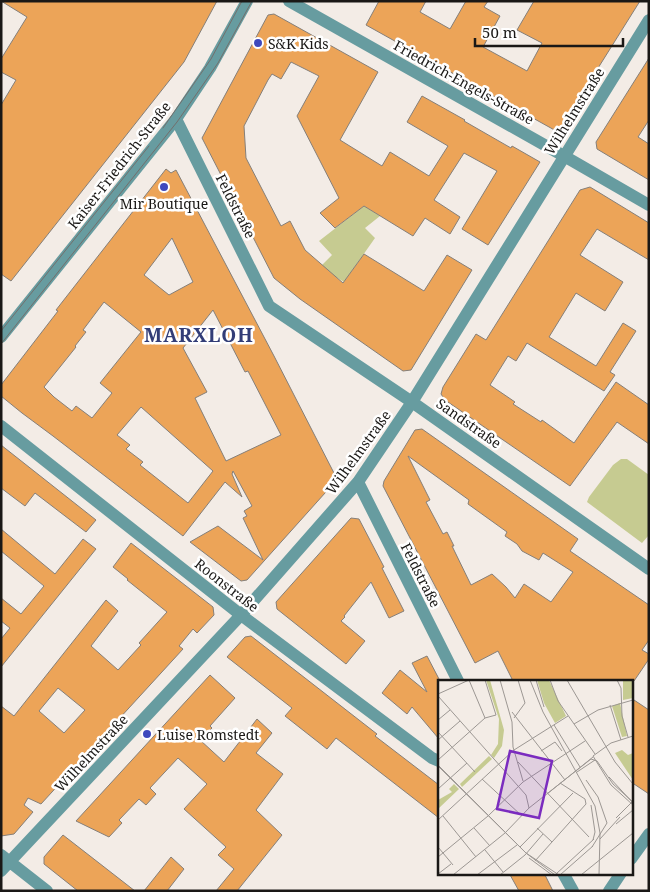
<svg xmlns="http://www.w3.org/2000/svg" width="650" height="892" viewBox="0 0 650 892" font-family="'Noto Serif',serif">
	<style>
		.green { fill: #c6cb91 }
		.building { fill: #eca458; stroke: #857f79; fill-rule: evenodd }
		.lines { fill: none; stroke-linecap: round; stroke-linejoin: round }
		.pedestrian { stroke: #679ca0; stroke-width: 12 }
		.minor { stroke: #679ca0; stroke-width: 12 }
		.tram { stroke: #736f6c; stroke-width: 1 }
		.poi-dot { fill: #3f49bd; stroke: #fff; stroke-width: 2 }
		.labels { text-anchor: middle; dominant-baseline: central; stroke-width: 5; stroke-linejoin: round; paint-order: stroke }
		.poi-label { font-size: 14px; fill: #1a1816; stroke: #fff; text-anchor: start }
		.street-label { font-size: 14px; fill: #1a1816; stroke: #fff }
		.district-label { font-size: 19px; font-weight: bold; letter-spacing: 1px; fill: #323d77; stroke: #fff }
		.inset-road { fill: none; stroke: #9c9793; stroke-width: 1 }
		.view { fill: #7b2cbf; fill-opacity: 0.15; stroke: #7b2cbf; stroke-width: 2.5 }
		.inset-edge { fill: none; stroke: #1a1816; stroke-width: 2.5 }
	</style>
	<rect width="100%" height="100%" fill="#f3ece6"/>
	<!-- green -->
	<path class="green" d="M364,206L380,216L365,228L375,238L344,282L320,267L332,255L319,241Z
		M621,459H627L649,475V535L642,543L587,502L589,497L613,465Z"/>
	<!-- building -->
	<path class="building" d="M1,1H217L184,62L11,281L1,274V105L16,80L1,72V59L27,17Z
		M379,1H426L420,12L450,29L466,1H488L484,7L500,16L483,47L527,71L542,43L517,30L534,1H640L558,132L366,25Z
		M274,14L378,72L340,140L382,166L390,152L429,176L448,146L407,122L422,96L465,120L464,121L511,148L512,146L540,162L488,245L462,229L497,171L464,153L434,200L460,217L450,234L425,218L413,236L364,206L335,228L320,213L339,198L297,116L319,76L291,62L281,79L272,74L268,80L244,126L246,158L281,226L290,221L305,250L343,283L364,254L424,291L447,255L472,270L411,370L403,371L300,299L274,278L202,138L268,15Z
		M649,58V120L638,137L649,144V180L597,149L596,142Z
		M166,169L171,173L176,170L274,356L335,475L334,483L247,580L241,581L190,542L218,526L263,560L243,518L247,516L244,511L252,506L233,471L232,474L242,497L225,482L183,536L53,436L22,413L1,396V385L58,311L56,310ZM172,238L193,282L169,295L144,275ZM104,302L141,332L100,383L112,393L92,418L76,406L72,411L54,397L44,387L76,347L75,346L86,332L83,330ZM213,310L245,372L248,371L281,435L226,461L195,398L207,392L183,348ZM141,407L213,471L188,503L140,465L143,462L126,449L130,445L117,435Z
		M590,187L649,223V260L597,229L580,255L623,282L605,311L576,293L549,337L596,366L623,323L636,331L610,372L615,375L604,391L527,343L516,361L508,356L490,385L515,402L513,404L541,422L542,420L574,443L616,382L649,405V444L617,422L570,486L445,400L441,394L443,387L476,334L486,340L580,190Z
		M422,429L578,539L570,551L649,605V640L642,650L649,654V659L634,681H513L498,651L475,663L383,486L384,481L415,430ZM408,456L469,500L468,504L507,532L505,536L517,544L522,551L539,560L543,553L573,572L551,602L524,584L515,598L506,587L492,574L471,585L452,546H454L447,532L443,534L426,502L430,500Z
		M1,445L96,520L86,532L35,493L25,506L1,488Z
		M351,518L359,519L384,567L382,568L404,611L389,618L371,582L344,616L345,617L341,621L365,641L346,664L277,609L276,602Z
		M1,529L55,574L83,539L96,549L1,667V639L10,628L1,621V598L21,614L44,586L1,551Z
		M131,543L213,607L214,615L197,633L193,629L179,646L183,649L41,804L28,798L24,805L33,812L14,834L1,836V706L14,716L106,600L118,611L91,646L118,670L141,645L139,643L167,612L127,580L128,579L113,567ZM58,688L85,710L64,733L39,711Z
		M251,636L377,734L375,736L439,785V818L336,738L327,749L285,716L292,708L227,657L245,637Z
		M427,656L439,679V739L412,707L407,714L382,693L400,670L427,692L412,663Z
		M210,675L235,698L210,726L212,728L200,740L224,762L257,719L272,733L256,753L283,774L256,810L282,835L237,891H216L234,869L218,855L226,847L184,809L207,784L178,758L150,788L156,794L146,805L139,799L119,820L122,823L109,837L76,821Z
		M631,698L649,710V794L631,782Z
		M63,835L135,891H78L44,864V857Z
		M171,857L184,869L167,891H144Z
		M509,873H544L553,891H519Z"/>
	<g class="lines">
		<!-- pedestrian -->
		<path class="pedestrian" d="M1,337L176,119L210,68L247,1"/>
		<!-- minor -->
		<path class="minor" d="M289,1L564,156L649,205
			M176,119L269,306L412,402L649,569
			M1,426L241,615L432,758L439,761
			M358,482L458,681
			M1,855L47,891
			M631,859L649,834
			M1,871L241,615L358,482L412,402L649,20
			M563,873L573,891
			M609,891L621,873"/>
		<!-- tram -->
		<path class="tram" d="M163,128L211,59L242,1
			M1,331L149,146
			M1,344L177,122L218,63L252,1"/>
	</g>
	<!-- markers -->
	<g class="poi-dot">
		<circle cx="258" cy="43" r="5"/>
		<circle cx="164" cy="187" r="5"/>
		<circle cx="147" cy="734" r="5"/>
	</g>
	<g class="labels">
		<!-- poi labels -->
		<g class="poi-label">
			<text x="268" y="43">S&amp;K Kids</text>
			<text x="164" y="203" text-anchor="middle">Mir Boutique</text>
			<text x="157" y="734">Luise Romstedt</text>
		</g>
		<!-- street labels -->
		<g class="street-label">
			<text transform="translate(464 82) rotate(29)">Friedrich-Engels-Straße</text>
			<text transform="translate(574 111) rotate(-58)">Wilhelmstraße</text>
			<text transform="translate(119 165) rotate(-52)">Kaiser-Friedrich-Straße</text>
			<text transform="translate(236 206) rotate(63)">Feldstraße</text>
			<text transform="translate(469 423) rotate(35)">Sandstraße</text>
			<text transform="translate(358 452) rotate(-54)">Wilhelmstraße</text>
			<text transform="translate(421 575) rotate(63)">Feldstraße</text>
			<text transform="translate(227 585) rotate(38)">Roonstraße</text>
			<text transform="translate(91 753) rotate(-47)">Wilhelmstraße</text>
		</g>
		<!-- district labels -->
		<g class="district-label">
			<text x="199" y="335">MARXLOH</text>
		</g>
	</g>
	<!-- overview -->
	<g transform="translate(438 680)">
		<rect width="195" height="195" fill="#f3ece6"/>
		<path d="M48,0H52L66,50L64,66L56,78L53,75L60,64L61,39ZM99,0H111L128,36L117,43L106,23ZM185,0H195V18L185,20ZM182,23L189,56L184,57L174,26ZM184,70L190,75L195,73V100L177,73ZM51,76L54,79L24,107L22,104ZM16,104L21,109L0,129V120L14,112L11,109Z" fill="#c6cb91"/>
		<path class="inset-road" d="M31,0L47,38M62,0L74,42L75,67L85,101M92,0L105,32L157,126L162,153L161,195M98,0L106,27M112,0L120,21L157,74M129,0L177,82L195,104M179,0L183,8L184,36L190,57M0,14L31,0M0,16L88,115L91,128M172,25L183,60M74,32L127,100M76,38L87,23L80,0M0,40L12,30M136,44L160,30L195,20M116,45L142,87M0,52L37,92M195,56L173,63L155,76L173,105L195,125M0,60L22,41M103,71L117,62L124,71M0,80L47,38L58,35L47,0M80,82L151,157M0,85L88,173L117,195M0,86L88,173L121,195M139,92L157,80M171,97L195,123M44,99L84,136M148,100L160,117L169,143L154,167M0,109L29,83M109,114L155,77M153,125L157,152L155,160M5,136L38,177M178,138L194,122M0,140L76,70L130,36M178,144L195,130M36,148L52,166M99,148L114,162M162,159L182,137M0,167L15,185M82,167L135,113M47,170L65,192M0,177L50,136L85,102L147,61M91,178L114,195M97,181L148,124L147,119L122,103M0,194L13,184M118,194L156,159M15,195L67,153L91,128L153,79L159,81L175,104L195,122M39,195L79,165M62,195L87,175L105,154M122,195L155,166M143,195L195,153"/>
		<path class="view" d="M72,71L114,81L101,138L59,129Z"/>
		<rect width="195" height="195" class="inset-edge"/>
	</g>
	<!-- border -->
	<rect width="650" height="892" fill="none" stroke="#1a1816" stroke-width="5"/>
	<!-- scale -->
	<path d="M475 38v8h148v-8" fill="none" stroke="#1a1816" stroke-width="2.5"/>
	<text x="482" y="38" font-size="15" fill="#1a1816" stroke="#ffffff" stroke-width="4" paint-order="stroke">50 m</text>
</svg>
